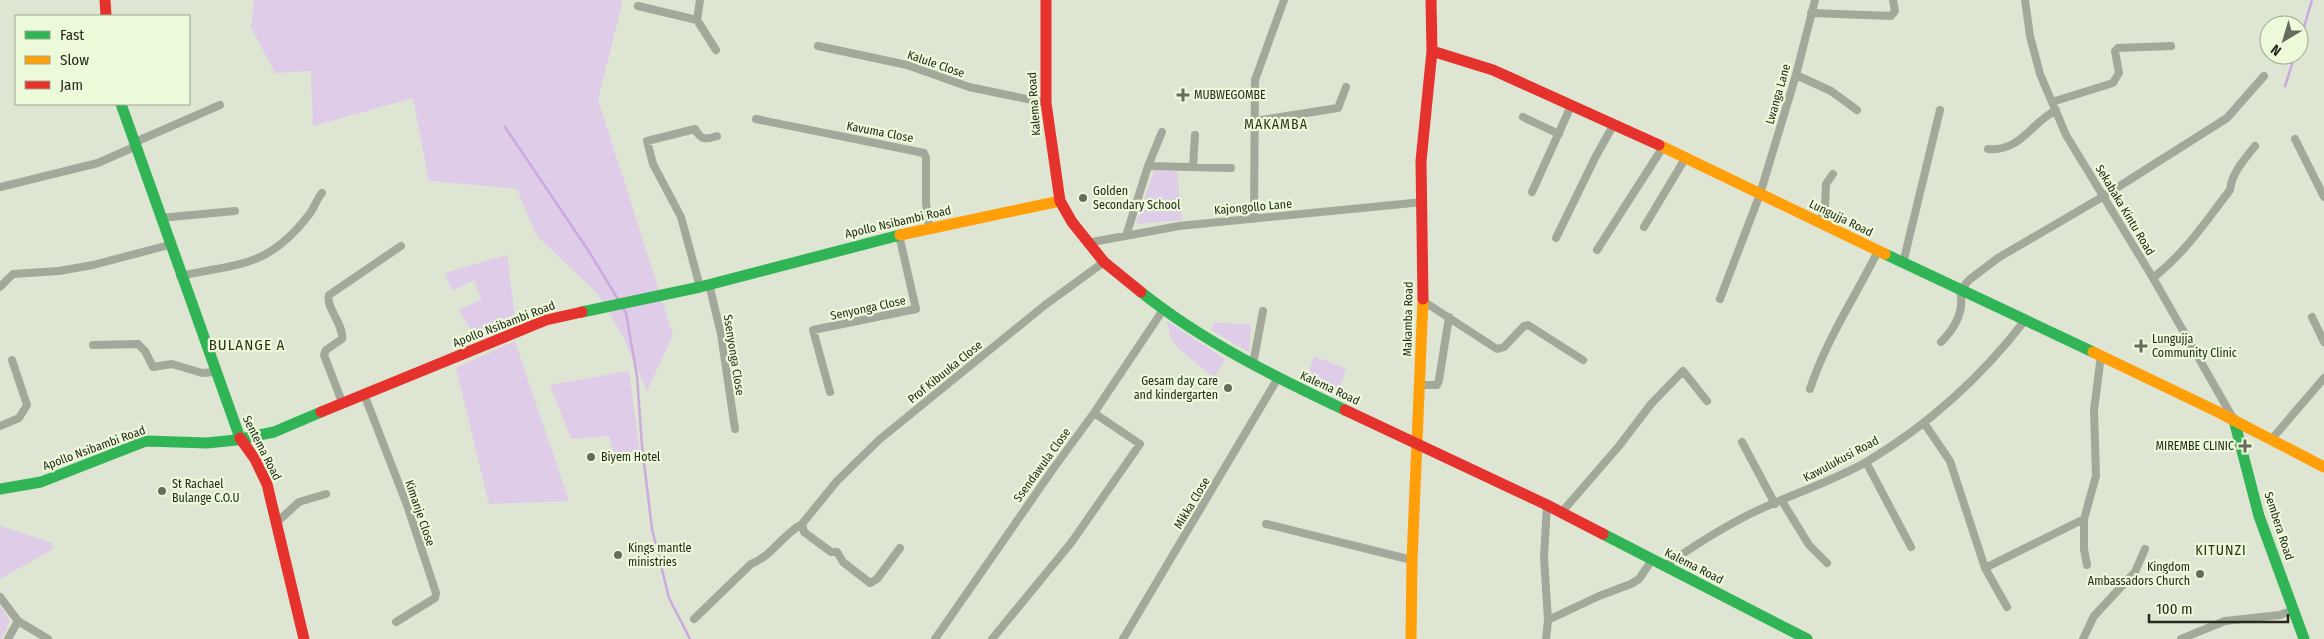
<svg xmlns="http://www.w3.org/2000/svg" width="2324" height="639" viewBox="0 0 2324 639" font-family="'Fira Sans Condensed',sans-serif">
	<style>
		.green { fill: #dfcce8 }
		.lines { fill: none; stroke-linecap: round; stroke-linejoin: round }
		.stream { stroke: #cbaade; stroke-width: 2.5 }
		.street { stroke: #a2a89a; stroke-width: 8 }
		.fast { stroke: #30b455; stroke-width: 11 }
		.slow { stroke: #ff9f0a; stroke-width: 11 }
		.jam { stroke: #e5322d; stroke-width: 11 }
		.poi-dot { fill: #666b5d; stroke: #edfad9; stroke-width: 2 }
		.labels { text-anchor: middle; dominant-baseline: central; stroke-width: 4.5; stroke-linejoin: round; paint-order: stroke }
		.street-label { font-size: 12px; fill: #262a1e; stroke: #edfad9 }
		.poi-label { font-size: 12px; fill: #262a1e; stroke: #edfad9; text-anchor: start }
		.neighbourhood-label { font-size: 14px; letter-spacing: 1px; fill: #2b341a; stroke: #edfad9 }
		.quarter-label { font-size: 15px; letter-spacing: 1px; fill: #2b341a; stroke: #edfad9 }
	</style>
	<rect width="100%" height="100%" fill="#dee5d3"/>
	<!-- green -->
	<path class="green" d="M254,0H623L598,99L673,335L647,391L622,334L597,293L536,235L517,189L429,181L413,98L313,126L311,71L275,73L251,27Z
		M1154,171H1177L1182,220L1136,224Z
		M507,255L516,324L477,341L459,310L481,299L474,280L452,291L445,273Z
		M1167,321L1225,359L1214,378L1179,349L1170,336Z
		M1214,322L1251,325L1249,352L1211,330Z
		M515,341L569,501L489,504L456,368Z
		M1314,356L1346,369L1336,399L1305,383Z
		M629,371L641,461L616,460L609,436L571,439L550,385Z
		M0,526L52,543L53,549L0,579Z
		M0,606L10,621L1,639H0Z"/>
	<g class="lines">
		<!-- stream -->
		<path class="stream" d="M2299,44L2312,0
			M2285,86L2295,55
			M505,127L588,250L619,301
			M623,308L626,313L637,376L642,446L652,529L669,598L690,639"/>
		<!-- street -->
		<path class="street" d="M2025,0L2030,36L2040,74L2066,135L2153,278L2234,420
			M638,6L697,20L700,0
			M1811,13L1891,16L1895,11L1893,0
			M697,20L716,50
			M818,46L907,65L969,87L1046,103
			M1796,75L1831,91L1857,110
			M2052,102L2113,83L2119,73L2115,51L2118,48L2171,46
			M1523,117L1559,134
			M756,119L924,153L926,158V203L929,228
			M1255,121L1338,108L1346,87
			M2295,139L2324,197
			M133,143L220,105
			M1988,149C2020,152 2031,123 2056,110
			M1148,166L1231,168
			M1193,167L1195,135
			M0,187L98,163L134,147
			M1532,192L1571,106
			M160,218L235,211
			M1254,219L1255,80L1284,0
			M1819,223L1825,207L1826,184L1833,174
			M1644,227L1686,157
			M1126,236L1148,166L1162,132
			M1556,238L1596,156L1614,124
			M1087,243L1179,226L1423,202
			M1597,250L1663,147
			M1903,263L1940,110
			M180,276C240,263 267,268 308,216C314,209 316,200 322,193
			M2153,278C2186,252 2205,222 2230,190C2232,172 2245,159 2255,146
			M709,284L721,334L735,429
			M0,287L13,274L59,271L93,265L169,245
			M700,287L681,217L653,164L647,141L695,129C701,140 705,140 717,136
			M1720,299L1760,194L1796,75L1815,0
			M1423,301L1497,349L1504,347L1524,326L1528,325L1583,360
			M2312,317L2324,342
			M1941,342C1955,328 1965,311 1960,291L1969,280L1998,258L2104,196L2227,118L2264,76
			M93,345L138,344L145,351L153,367L172,364L202,373L214,372
			M1253,364L1263,311
			M1420,385H1437L1439,380L1449,317
			M1810,389C1826,340 1855,297 1878,251
			M830,392L813,330L916,309L899,235
			M364,394L407,505L436,593L435,598L396,622
			M342,402L324,355L326,350L342,339C344,324 325,307 329,295L401,246
			M1924,423L1950,461L1985,568L2007,607
			M0,426L19,418L27,405L12,360
			M2271,440L2324,378
			M1742,442L1775,504
			M1866,462L1911,547
			M1782,501L1809,545L1827,563
			M1547,505L1544,557L1548,620
			M1561,513L1619,446L1651,404L1683,371L1707,401
			M276,523L299,502L326,494
			M1266,524L1412,560
			M900,548L877,579L870,583L843,562L837,552H831L804,532L802,524L837,481L880,439L1045,305L1104,262
			M2087,565L2084,549V519L2096,476L2094,410L2101,355
			M1665,566C1692,547 1720,529 1750,514C1788,495 1830,483 1868,461C1928,425 1983,375 2026,319
			M1985,568L2084,519
			M0,597L18,621L48,639
			M694,619L751,564C772,556 783,534 802,524
			M8,639L18,621
			M935,639L1053,469L1094,413L1163,310
			M992,639L1071,543L1140,444L1094,413
			M1123,639L1278,378
			M1546,639L1548,620L1599,596L1631,584L1639,579L1652,560
			M2083,639L2094,616L2135,572L2145,549
			M2181,639L2225,621L2280,615L2293,610"/>
		<!-- fast -->
		<path class="fast" d="M121,104L240,438
			M1885,254L2093,352
			M1141,292C1202,341 1275,377 1345,410
			M582,312L700,287L900,235
			M2234,420L2259,516L2304,639
			M0,489L41,482L146,441L207,443L236,440L274,432L321,412
			M1603,534L1807,639"/>
		<!-- slow -->
		<path class="slow" d="M1659,145L1885,254
			M900,235L1060,201
			M2093,352L2216,411L2324,467
			M1411,639L1412,560L1423,299"/>
		<!-- jam -->
		<path class="jam" d="M105,0L106,16
			M1046,0V103L1060,201L1072,222L1104,262L1141,292
			M1432,51L1493,70L1659,145
			M1423,299L1421,161L1432,51L1431,0
			M1345,410L1547,505L1603,534
			M321,412L546,320L582,312
			M240,438L255,459L267,484L304,639"/>
	</g>
	<!-- markers -->
	<g class="poi-dot">
		<path d="M1180.5 87.5h5v5h5v5h-5v5h-5v-5h-5v-5h5z"/>
		<circle cx="1083" cy="198" r="5"/>
		<path d="M2138.5 338.5h5v5h5v5h-5v5h-5v-5h-5v-5h5z"/>
		<circle cx="1228" cy="388" r="5"/>
		<path d="M2242.5 438.5h5v5h5v5h-5v5h-5v-5h-5v-5h5z"/>
		<circle cx="591" cy="457" r="5"/>
		<circle cx="162" cy="491" r="5"/>
		<circle cx="618" cy="555" r="5"/>
		<circle cx="2200" cy="574" r="5"/>
	</g>
	<g class="labels">
		<!-- street labels -->
		<g class="street-label">
			<text transform="translate(936 64) rotate(19)">Kalule Close</text>
			<text transform="translate(1778 94) rotate(-74)">Lwanga Lane</text>
			<text transform="translate(1034 104) rotate(-94)">Kalema Road</text>
			<text transform="translate(880 132) rotate(11)">Kavuma Close</text>
			<text transform="translate(1253 207) rotate(-5)">Kajongollo Lane</text>
			<text transform="translate(2125 210) rotate(59)">Sekabaka Kintu Road</text>
			<text transform="translate(1841 218) rotate(26)">Lungujja Road</text>
			<text transform="translate(898 222) rotate(-13)">Apollo Nsibambi Road</text>
			<text transform="translate(868 308) rotate(-12)">Senyonga Close</text>
			<text transform="translate(1408 319) rotate(-89)">Makamba Road</text>
			<text transform="translate(504 324) rotate(-21)">Apollo Nsibambi Road</text>
			<text transform="translate(734 355) rotate(81)">Ssenyonga Close</text>
			<text transform="translate(945 372) rotate(-39)">Prof Kibuuka Close</text>
			<text transform="translate(1330 388) rotate(25)">Kalema Road</text>
			<text transform="translate(94 448) rotate(-20)">Apollo Nsibambi Road</text>
			<text transform="translate(262 448) rotate(63)">Sentema Road</text>
			<text transform="translate(1841 459) rotate(-28)">Kawulukusi Road</text>
			<text transform="translate(1042 465) rotate(-54)">Ssendawula Close</text>
			<text transform="translate(1192 503) rotate(-59)">Mikka Close</text>
			<text transform="translate(420 513) rotate(71)">Kimanje Close</text>
			<text transform="translate(2279 526) rotate(72)">Sembera Road</text>
			<text transform="translate(1694 566) rotate(27)">Kalema Road</text>
		</g>
		<!-- poi labels -->
		<g class="poi-label">
			<text x="1194" y="95">MUBWEGOMBE</text>
			<text x="1093" y="191">Golden<tspan x="1093" dy="14">Secondary School</tspan></text>
			<text x="2152" y="339">Lungujja<tspan x="2152" dy="14">Community Clinic</tspan></text>
			<text x="1218" y="381" text-anchor="end">Gesam day care<tspan x="1218" dy="14">and kindergarten</tspan></text>
			<text x="2234" y="446" text-anchor="end">MIREMBE CLINIC</text>
			<text x="601" y="457">Biyem Hotel</text>
			<text x="172" y="484">St Rachael<tspan x="172" dy="14">Bulange C.O.U</tspan></text>
			<text x="628" y="548">Kings mantle<tspan x="628" dy="14">ministries</tspan></text>
			<text x="2190" y="567" text-anchor="end">Kingdom<tspan x="2190" dy="14">Ambassadors Church</tspan></text>
		</g>
		<!-- neighbourhood labels -->
		<g class="neighbourhood-label">
			<text x="1276" y="124">MAKAMBA</text>
			<text x="2221" y="550">KITUNZI</text>
		</g>
		<!-- quarter labels -->
		<g class="quarter-label">
			<text x="247" y="345">BULANGE A</text>
		</g>
	</g>
	<!-- legend -->
	<rect x="15" y="15" width="175" height="90" fill="#edfad9" stroke="#9da78e"/>
	<rect x="25" y="31" width="25" height="8" fill="#30b455" stroke="#9da78e"/>
	<text x="60" y="40" font-size="15" fill="#262a1e">Fast</text>
	<rect x="25" y="56" width="25" height="8" fill="#ff9f0a" stroke="#9da78e"/>
	<text x="60" y="65" font-size="15" fill="#262a1e">Slow</text>
	<rect x="25" y="81" width="25" height="8" fill="#e5322d" stroke="#9da78e"/>
	<text x="60" y="90" font-size="15" fill="#262a1e">Jam</text>
	<!-- north arrow -->
	<g transform="translate(2284 40) rotate(218)"><circle r="24" fill="#edfad9" stroke="#9da78e"/>
	<path d="M0-4L9 19L0 12L-9 19Z" fill="#666b5d"/>
	<text y="-8" font-size="14" font-weight="bold" text-anchor="middle" fill="#262a1e">N</text>
	</g>
	<!-- scale -->
	<path d="M2149 614v8h139v-8" fill="none" stroke="#262a1e" stroke-width="2.5"/>
	<text x="2156" y="614" font-size="15" fill="#262a1e" stroke="#edfad9" stroke-width="4" paint-order="stroke">100 m</text>
</svg>
